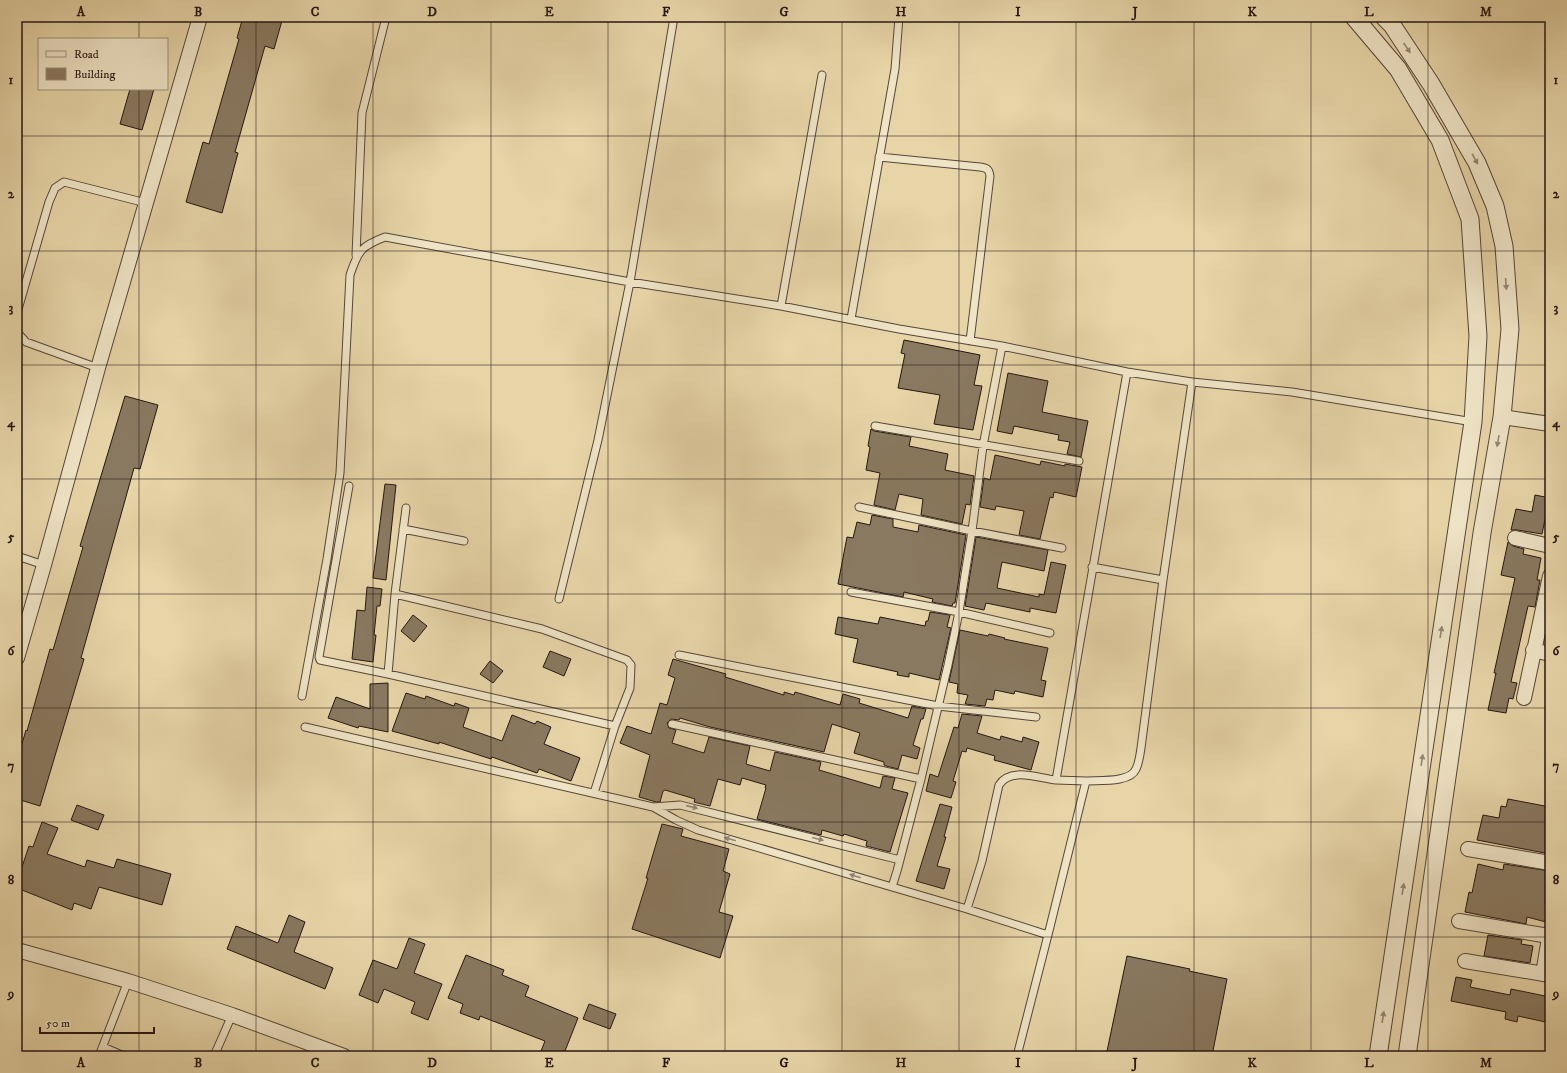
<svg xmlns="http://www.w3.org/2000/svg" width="1567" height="1073" viewBox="0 0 1567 1073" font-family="'IM FELL DW Pica',serif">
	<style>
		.building { fill: #897960; stroke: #241612 }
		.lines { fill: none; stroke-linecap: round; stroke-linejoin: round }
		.service-casing { stroke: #554638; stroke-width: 9 }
		.minor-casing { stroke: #554638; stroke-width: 16 }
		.tertiary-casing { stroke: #554638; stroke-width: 19 }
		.service { stroke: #efe4c6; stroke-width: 7 }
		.minor { stroke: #efe4c6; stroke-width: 14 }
		.tertiary { stroke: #efe4c6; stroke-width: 17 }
		.oneway { fill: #948775 }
		.grid { fill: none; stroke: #241612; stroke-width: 1; stroke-opacity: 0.55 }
		.neatline { fill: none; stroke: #241612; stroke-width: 1.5 }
		.grid-label { font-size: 13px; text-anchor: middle; font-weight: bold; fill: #241612 }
	</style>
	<rect width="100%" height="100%" fill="#e7d5a8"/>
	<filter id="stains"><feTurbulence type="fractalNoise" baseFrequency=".005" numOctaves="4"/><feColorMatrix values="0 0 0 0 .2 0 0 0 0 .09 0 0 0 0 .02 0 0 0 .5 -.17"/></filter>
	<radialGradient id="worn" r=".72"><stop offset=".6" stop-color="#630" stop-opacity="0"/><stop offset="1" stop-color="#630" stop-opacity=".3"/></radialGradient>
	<!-- building -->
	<path class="building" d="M243,17H283L274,49L265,46L235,152L238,153L222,213L186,202L203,142L209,144L239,39L237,38Z
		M130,89H154L142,130L120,124Z
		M904,340L980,355L974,385L982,386L973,430L934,424L940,395L898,388L905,354L901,353Z
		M1008,373L1048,381L1042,412L1088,421L1081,457L1067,454L1070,442L1058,440L1059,435L1014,426L1012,434L997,431Z
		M125,396L158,405L140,469L134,468L81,658L84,659L40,806L17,799V761L26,730L27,731L50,649L53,650L83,547L80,546Z
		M871,429L874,431L911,437L909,446L948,454L945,470L974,476L970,505L966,504L962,524L921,515L923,499L899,494L895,510L874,505L880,473L866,470L870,447L868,446Z
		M995,455L1040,465L1041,461L1065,466V464L1082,467L1076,497L1054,492L1053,498L1050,497L1040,539L1019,535L1024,511L996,506L995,510L980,507L984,478L990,480Z
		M385,484L396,485L386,580L373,578Z
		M1535,495L1550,498V510H1547L1542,534L1517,530H1511L1516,509L1532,512Z
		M872,515L893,519V527L918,532L919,525L966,535L955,603H953L952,606L932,602L933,599L904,592L903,597L838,584L847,537L853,538L857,522L870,525Z
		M976,537L1048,550L1044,571L1002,562L997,588L1039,597V594L1044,595L1051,562L1066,565L1056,613L1030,608V612L986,603L984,610L965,606Z
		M1508,542L1513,546L1524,549L1523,554L1541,558L1537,580H1540L1535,607L1528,606L1511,682L1517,683L1513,699L1509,698L1506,713L1488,710L1496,673H1494L1515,578L1501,575Z
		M367,587L382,589L380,606H377L374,635H376L373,662L352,659L357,610L365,611Z
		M930,612L950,615L947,627L951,628L939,680L909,673V677L897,675L898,672L853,662L858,639L835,634L838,617L878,624L880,617L925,626L926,621H928Z
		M413,615L427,626L414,642L401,631Z
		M960,630L988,636L989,634L1005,638L1004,639L1048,648L1041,680L1046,681L1043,697L1015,691L1014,694L995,690L993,700L987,699L985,706L965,704L968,695L957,693L958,684L949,682Z
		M550,651L571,659L564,676L543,667Z
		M673,659L726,674L725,677L784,695V692L794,695L795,692L840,705L843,694L860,699L859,703L908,718L912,706L926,709L923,719H921L913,745L920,748L917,759L902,755L898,769L886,766L884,765V762L854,753L860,733L832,724L824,752L710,727L680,718L679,720L671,719L667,723L669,728L676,730L672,743L704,753L709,737L750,746L746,764L770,771L775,752L821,762L819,770L880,788L883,776L895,778L892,789L908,793L890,852L866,846L867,841L844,834L843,836L822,830L821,835L757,819L766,788H765L766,785L742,778L740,785L718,779L710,806L694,802L695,799L665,790L663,791L660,802H656L639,797L650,755L620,743L627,726L651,734L660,703L667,705L675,678L668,675Z
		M490,661L503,671L493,683L480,674Z
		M388,683V732L359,726L358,728L328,718L336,697L370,709V684Z
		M406,693L425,699L426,696L454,706L455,703L469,708L463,727L502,741L512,715L535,724L537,721L551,727L544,744L580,758L571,781L539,769L537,773L492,757L491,759L439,742V744L392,731Z
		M962,714L982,716L977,733L1000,740L1001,736L1022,742L1023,737L1039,742L1031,770L994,760L995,756L967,748L966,752L962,751L953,781L956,782L951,798L926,791L930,774L938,777L954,727L958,728Z
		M1508,799L1550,807V854L1477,840L1483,815L1499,818L1501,806L1506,807Z
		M940,804L952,807L944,837H946L937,866L950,869L944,889L916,881Z
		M77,805L104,815L98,830L71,820Z
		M42,822L58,828L47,854L85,867L87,860L114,868L117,859L171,874L162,905L99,887L91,909L74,903L72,910L17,888V882L29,846L33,847Z
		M662,824L683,829L681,836L729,849L723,871L730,874L719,912L733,916L720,958L632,929L648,878H646Z
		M1478,864L1503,870L1504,864L1550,871V886L1546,907L1549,908L1546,922L1527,917L1526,924L1465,912L1469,892L1472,893Z
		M289,915L305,922L294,952L333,968L325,989L227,949L236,926L278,943Z
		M1488,935L1522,940L1521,944L1533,946L1530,963L1484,956Z
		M409,938L425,944L414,973L442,984L428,1020L411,1013L415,1002L384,989L378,1003L359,995L373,960L397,969Z
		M466,955L504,970L502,975L529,986L525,996L578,1018L563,1056H554L541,1051L545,1041L480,1016L479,1020L460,1013L463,1004L448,998Z
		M1127,956L1190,969L1189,971L1227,979L1212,1056H1106Z
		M1456,977L1472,980L1470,987L1510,995L1511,989L1550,997V1023L1518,1016L1517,1022L1505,1019L1506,1012L1451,1001Z
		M589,1004L616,1014L610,1029L583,1019Z"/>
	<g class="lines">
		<!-- service casing -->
		<g class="service-casing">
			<path id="service" d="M879,157L980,167C987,168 989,169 990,176L970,341
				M356,255L362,113L386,17
				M781,306L822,75
				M17,313L49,202L55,188L64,182L146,203
				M851,319L895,69L899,17
				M17,332L26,342L98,368
				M1002,346L983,446L972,531L959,612L948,665L921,779L897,871L892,887L967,909L1048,935L1017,1056
				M1192,382L1292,392L1473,422
				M875,426L1079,461
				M349,486L319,657L320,660L388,674L615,726
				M859,507L972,531L1062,548
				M403,529L464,541
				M17,556L44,565
				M1092,567L1163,580
				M851,592L959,612L1050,633
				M395,594L542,629L627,660L631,665L630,688L615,726L594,793
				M559,599L598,440L630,282L674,17
				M679,655L938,706L1036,717
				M388,674L395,594L406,508
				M302,696L327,559L340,473L350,275C358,251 361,246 385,237L630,282L781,306L899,329L1002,346L1127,372L1192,382L1163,580L1141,748C1140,755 1139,763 1136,769C1130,783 1099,780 1086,781
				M672,724L921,779
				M305,727L653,807L680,805L900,860
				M653,807L676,820L698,830L892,887
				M967,909L982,861L999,785C1010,767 1038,778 1056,780
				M1048,935L1086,781L1056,780L1127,372
				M103,1047L124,1056
				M99,1056L128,981
				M214,1056L232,1015"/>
		</g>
		<!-- minor casing -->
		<g class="minor-casing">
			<path id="minor" d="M1502,417L1550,424
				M1515,538L1550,546
				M1533,650L1550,654
				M17,658L44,565L98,368L200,17
				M1524,698L1550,576
				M1468,849L1550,863
				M1459,921L1549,936
				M17,950L128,981L232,1015L344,1056
				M1465,961L1550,975
				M1543,974L1550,932"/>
		</g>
		<!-- tertiary casing -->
		<g class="tertiary-casing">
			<path id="tertiary" d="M1354,17L1398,69L1440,140L1470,219L1478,336L1473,422L1378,1056
				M1384,17L1392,25L1431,84L1477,163L1495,206L1504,246L1510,329L1502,417L1482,533L1407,1056"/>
		</g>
		<!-- service -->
		<use href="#service" class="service"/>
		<!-- minor -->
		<use href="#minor" class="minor"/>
		<!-- tertiary -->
		<use href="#tertiary" class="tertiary"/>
	</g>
	<!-- one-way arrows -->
	<defs><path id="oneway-solid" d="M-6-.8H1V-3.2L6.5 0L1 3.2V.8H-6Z"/></defs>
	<g class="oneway">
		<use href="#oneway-solid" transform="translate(1407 48) rotate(56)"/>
		<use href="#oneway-solid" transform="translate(1475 159) rotate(61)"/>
		<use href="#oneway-solid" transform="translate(1506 284) rotate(86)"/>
		<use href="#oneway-solid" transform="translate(1498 441) rotate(100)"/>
		<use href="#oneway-solid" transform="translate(1441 632) rotate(-81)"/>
		<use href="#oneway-solid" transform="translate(1422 760) rotate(-81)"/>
		<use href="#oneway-solid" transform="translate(692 807) rotate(13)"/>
		<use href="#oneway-solid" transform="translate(730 839) rotate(-164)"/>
		<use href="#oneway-solid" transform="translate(818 839) rotate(14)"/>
		<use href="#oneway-solid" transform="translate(855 876) rotate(-163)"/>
		<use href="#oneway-solid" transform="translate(1403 889) rotate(-81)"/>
		<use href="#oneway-solid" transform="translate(1383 1017) rotate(-81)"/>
	</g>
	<!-- grid -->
	<path class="grid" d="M139,17V39M256,17V1056M373,17V1056M491,17V1056M608,17V1056M725,17V1056M842,17V1056M959,17V1056M1076,17V1056M1194,17V1056M1311,17V1056M1428,17V1056M139,89V1056M17,136H1550M17,251H1550M17,365H1550M17,479H1550M17,594H1550M17,708H1550M17,822H1550M17,937H1550"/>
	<!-- margin -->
	<rect width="1567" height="1073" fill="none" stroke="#e7d5a8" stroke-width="44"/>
	<!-- legend -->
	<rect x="38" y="38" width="130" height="52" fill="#efe4c6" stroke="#9e927e"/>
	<rect x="46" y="51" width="20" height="6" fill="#efe4c6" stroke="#9e927e"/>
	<text x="74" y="58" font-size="12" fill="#241612">Road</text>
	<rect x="46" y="68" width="20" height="12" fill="#897960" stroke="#9e927e"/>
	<text x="74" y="78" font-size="12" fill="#241612">Building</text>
	<!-- scale -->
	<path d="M40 1027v6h114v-6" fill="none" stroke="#241612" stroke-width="2"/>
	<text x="46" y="1027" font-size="12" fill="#241612" stroke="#efe4c6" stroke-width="3" paint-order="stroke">50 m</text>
	<rect x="22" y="22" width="1523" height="1029" class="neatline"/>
	<g class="grid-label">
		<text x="81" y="16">A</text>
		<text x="198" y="16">B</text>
		<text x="315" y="16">C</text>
		<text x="432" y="16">D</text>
		<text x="549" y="16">E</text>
		<text x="666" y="16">F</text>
		<text x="784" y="16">G</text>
		<text x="901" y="16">H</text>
		<text x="1018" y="16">I</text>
		<text x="1135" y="16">J</text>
		<text x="1252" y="16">K</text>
		<text x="1369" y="16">L</text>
		<text x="1486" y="16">M</text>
		<text x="11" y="84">1</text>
		<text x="1556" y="84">1</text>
		<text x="11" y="198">2</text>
		<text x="1556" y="198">2</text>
		<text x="11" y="312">3</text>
		<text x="1556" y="312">3</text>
		<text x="11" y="427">4</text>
		<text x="1556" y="427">4</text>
		<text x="11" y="541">5</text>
		<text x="1556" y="541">5</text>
		<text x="11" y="655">6</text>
		<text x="1556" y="655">6</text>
		<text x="11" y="770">7</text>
		<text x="1556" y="770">7</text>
		<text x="11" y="884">8</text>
		<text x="1556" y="884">8</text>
		<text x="11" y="998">9</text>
		<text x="1556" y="998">9</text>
		<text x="81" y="1067">A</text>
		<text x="198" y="1067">B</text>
		<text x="315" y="1067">C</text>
		<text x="432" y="1067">D</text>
		<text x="549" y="1067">E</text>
		<text x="666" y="1067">F</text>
		<text x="784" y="1067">G</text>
		<text x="901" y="1067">H</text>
		<text x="1018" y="1067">I</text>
		<text x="1135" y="1067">J</text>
		<text x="1252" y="1067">K</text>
		<text x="1369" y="1067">L</text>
		<text x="1486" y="1067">M</text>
	</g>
	<rect width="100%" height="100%" filter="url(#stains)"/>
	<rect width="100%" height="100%" fill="url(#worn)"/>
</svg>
